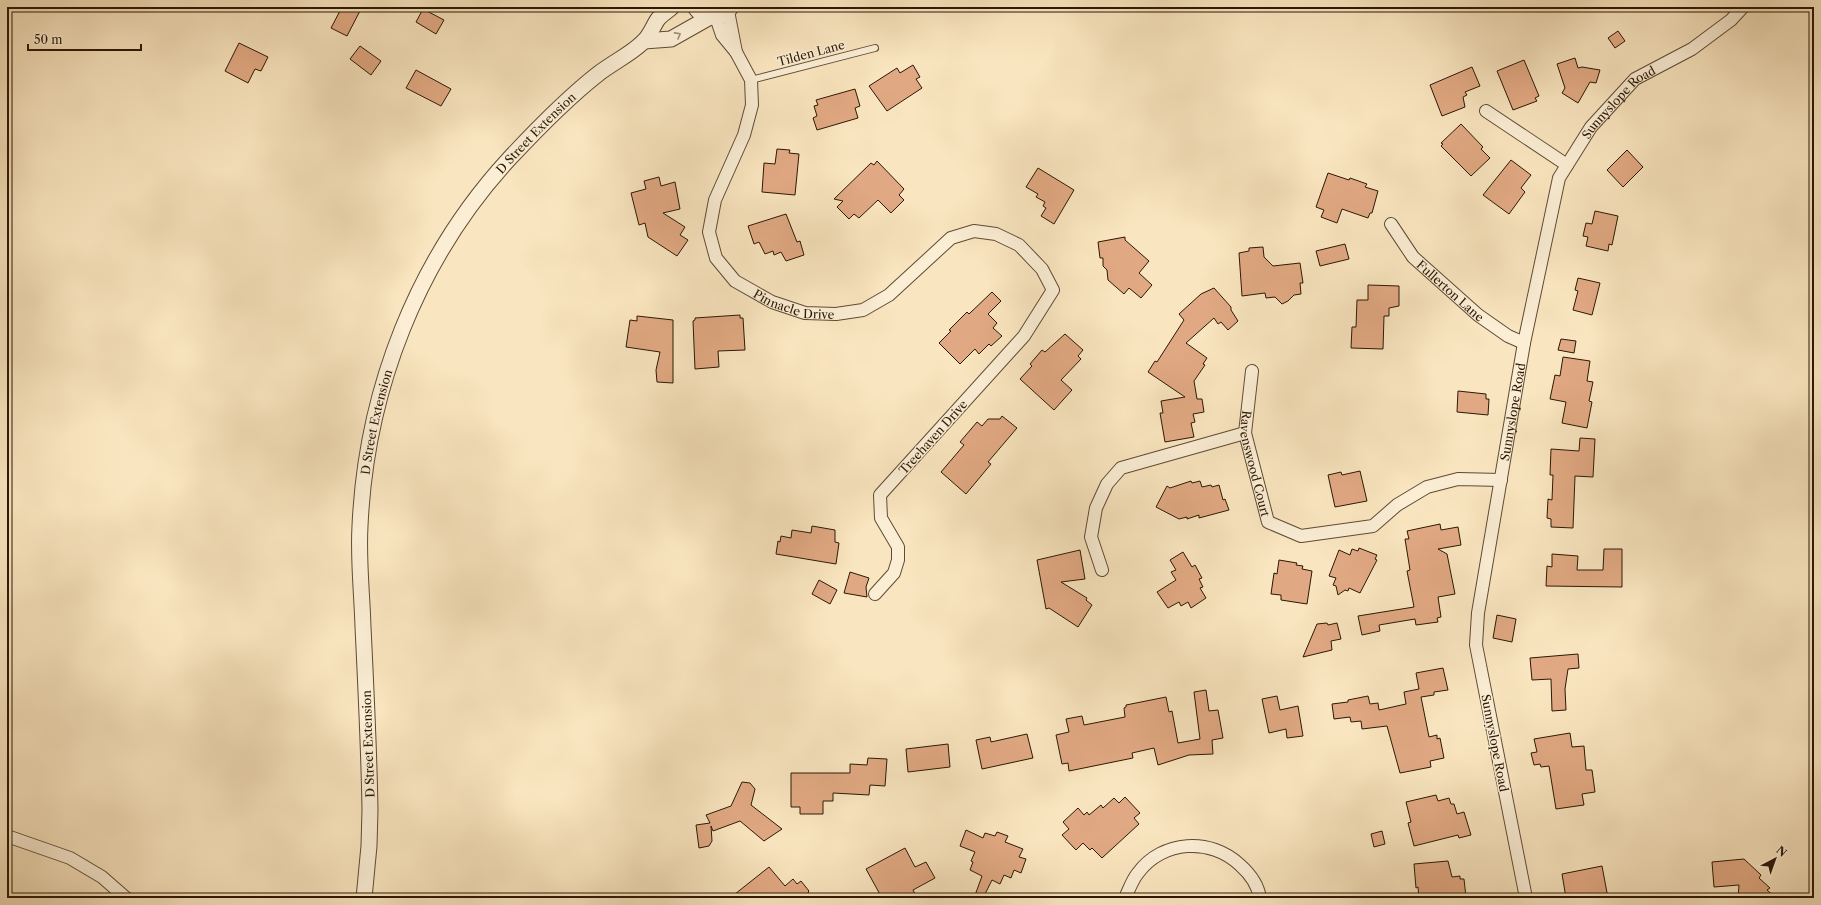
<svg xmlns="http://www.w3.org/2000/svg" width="1821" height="905" viewBox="0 0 1821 905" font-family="'Libre Caslon Text',serif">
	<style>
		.building { fill: #e1a983; stroke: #2b1805 }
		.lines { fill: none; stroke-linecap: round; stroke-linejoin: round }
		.service-casing { stroke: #5e4b34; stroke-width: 8 }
		.minor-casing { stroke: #5e4b34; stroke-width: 14 }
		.tertiary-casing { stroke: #5e4b34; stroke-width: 17 }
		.service { stroke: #fbeed5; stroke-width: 6 }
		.minor { stroke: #fbeed5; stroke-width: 12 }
		.tertiary { stroke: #fbeed5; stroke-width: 15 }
		.oneway { stroke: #9d8e77 }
		.labels { text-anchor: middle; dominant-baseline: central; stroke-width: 3; stroke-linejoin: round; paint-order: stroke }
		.street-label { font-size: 12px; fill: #2b1805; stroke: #fbeed5 }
	</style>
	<rect width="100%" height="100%" fill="#f9e5bf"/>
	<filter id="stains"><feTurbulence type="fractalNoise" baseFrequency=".005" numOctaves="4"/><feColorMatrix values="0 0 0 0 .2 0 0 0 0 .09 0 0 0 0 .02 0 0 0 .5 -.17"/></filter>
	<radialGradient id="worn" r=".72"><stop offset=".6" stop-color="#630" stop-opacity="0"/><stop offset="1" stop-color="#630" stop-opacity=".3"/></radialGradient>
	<!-- building -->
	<path class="building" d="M342,7H362L347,36L331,28Z
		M423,9L444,20L436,34L416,22Z
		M1618,31L1625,41L1615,48L1608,38Z
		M239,43L268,57L261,71L255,69L248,83L225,71Z
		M360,46L381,61L371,75L350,59Z
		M1575,58L1578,68L1582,67L1600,70L1596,83L1590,82L1578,103L1562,93L1565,88L1557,64Z
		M1524,60L1539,96L1535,98L1537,101L1513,110L1497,71Z
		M913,65L920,77L916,79L922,88L887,111L869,86L897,68L900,73Z
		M1472,67L1480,86L1465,92L1467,95L1463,97L1465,107L1442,116L1430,85Z
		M416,70L451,89L441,106L406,88Z
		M855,89L860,106L855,108L858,118L817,130L813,118L817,116L814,106L818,105L816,100Z
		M1461,124L1483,147L1481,149L1490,158L1471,176L1441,146L1443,144L1441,143Z
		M777,149L790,150L789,153L799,154L795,195L762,192L764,163L775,164Z
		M1627,150L1643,167L1623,187L1607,170Z
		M1511,160L1531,175L1521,188L1525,192L1509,214L1483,195Z
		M877,161L904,189L899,195L904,200L891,213L878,200L859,218L854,214L849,219L837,207L843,201L834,199L871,163L874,165Z
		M1038,168L1074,190L1054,224L1041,216L1046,208L1043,206L1045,202L1036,197L1038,194L1026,187Z
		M1328,173L1349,180L1350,178L1367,184L1365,187L1378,191L1372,213H1370L1368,218L1342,209L1337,223L1321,217L1324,210L1316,207Z
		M659,177L661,186L675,182L680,209L663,213L685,227L680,235L688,240L677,256L648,237L645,223L639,225L631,193L646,189L644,181Z
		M1595,211L1618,216L1612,245L1609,244L1608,251L1586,246L1588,237L1583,236L1586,223L1592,224Z
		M786,214L797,242L800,241L804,255L786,261L781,252L774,255L773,251L765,254L759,242L754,244L748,226Z
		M1125,237V240L1149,261L1139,273L1152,285L1141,298L1129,288L1124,294L1108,280L1107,270L1103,266V258H1100L1098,242Z
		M1345,244L1349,259L1320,266L1316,251Z
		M1263,247L1264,257L1273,266L1300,263L1303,283H1300L1301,294L1294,295L1288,301L1282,304L1275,297L1266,298L1265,293L1242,296L1239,253L1249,251V248Z
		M1578,278L1600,283L1592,315L1573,310L1578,291L1575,290Z
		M1368,285L1399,286V306L1389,308V316H1384L1383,349L1351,348L1352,327H1356L1357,300H1368Z
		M1214,288L1231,307V310L1238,321L1228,330L1221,322L1218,324L1214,318L1186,343L1207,358L1203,364L1205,365L1194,381L1197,399H1202L1204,412L1193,414L1195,422L1191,423L1194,437L1165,442L1160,413H1163L1161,401L1185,397L1148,372L1155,361L1157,362L1184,320L1179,314L1201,294Z
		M992,292L1001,301L988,314L997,323L993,328L1002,336L991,346L989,344L979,354L975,349L960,364L939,343L951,331L949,330L967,312L969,314Z
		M740,315V318H743L745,350L718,351L719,367L695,369L693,321L695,320V318Z
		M637,316L673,320V383L657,382L656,370L660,352L626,347L630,320L637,321Z
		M1065,334L1083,350L1078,356L1081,359L1061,380L1072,390L1054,410L1020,379L1032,366L1030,364L1042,350L1045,352Z
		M1561,339L1576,341L1574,353L1558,350Z
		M1563,357L1590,361L1587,381L1593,382L1589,401L1592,402L1587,428L1562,423L1566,402L1550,399L1555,375L1560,376Z
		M1458,391L1486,394V399H1489L1488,415L1457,412Z
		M1002,416L1017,428L988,462L991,464L966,494L941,472L964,445L960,442L977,422L982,426L988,419H1000Z
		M1580,438L1595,439L1593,477L1575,476L1573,528L1551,527V519L1547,518L1548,499L1552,500L1553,475H1550L1551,449L1579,451Z
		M1360,471L1367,501L1335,507L1328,475L1341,472L1342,475Z
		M1191,481L1192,483L1200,481L1202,487L1211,485L1212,487L1219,485L1223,500L1225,499L1229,510L1199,518V515L1187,519V517L1179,519L1156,507L1167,486L1170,488Z
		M1440,524L1441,530L1458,527L1461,545L1438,549L1447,554L1455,594L1438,597L1441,617L1437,618L1438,622L1416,625L1415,619L1379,625L1380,631L1362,635L1358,616L1414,607L1407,571L1410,570L1405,539H1409L1407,531Z
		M812,526L835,530V542L839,543L836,564L776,554L778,541L780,542L781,536L791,538L792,530L811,533Z
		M1359,548L1377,555L1375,559L1377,560L1360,593L1349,588L1348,591L1345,590L1338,595L1336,586L1333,585L1336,578L1329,576L1339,550L1350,555L1352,549L1358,551Z
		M1604,549H1622V587L1546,586L1547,566L1552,567V554L1578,556L1577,570H1603Z
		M1080,550L1085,579L1061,582L1087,598L1086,600L1092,605L1078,627L1049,608L1046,609L1037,560Z
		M1183,552L1192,567L1195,565L1202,578L1199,579L1203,587L1200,588L1206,598L1191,608L1188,602L1181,606L1179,602L1168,608L1157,592L1176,580L1171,572L1176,570L1170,560Z
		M1279,560L1297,563L1296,565L1303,566L1302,569L1312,571L1307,604L1281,600V595L1271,594L1274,573L1277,574Z
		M850,572L869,578L866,587L867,597L844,593Z
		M819,580L837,590L830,604L812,594Z
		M1497,615L1516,619L1512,642L1493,638Z
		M1327,623L1328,625L1337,623L1341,639L1331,641L1332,650L1303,657L1317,624Z
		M1578,654L1579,668L1568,669L1565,689L1566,710L1552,711L1551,679L1532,680L1530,658Z
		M1443,668L1448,690L1434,692V695L1421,697L1429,737L1437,735V739L1440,738L1444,758L1430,761L1431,767L1400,773L1387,726L1362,729L1361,721L1351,722L1350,717L1334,719L1332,704L1348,702V700L1368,696L1370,704L1378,703L1379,710L1406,704L1404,692L1419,689L1416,673Z
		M1206,690L1209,711L1218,710L1223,738L1212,740L1213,754L1189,755L1158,765L1154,748L1132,753L1133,758L1069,771L1068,763L1062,764L1056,735L1069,732L1066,719L1082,716L1084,725L1125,717L1124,708L1126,707V705L1166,697L1169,712L1172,711L1178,743L1200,739L1194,692Z
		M1277,696L1280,710L1298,706L1303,736L1287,738L1286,729L1269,733L1262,699Z
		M1570,733L1572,747L1584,746L1586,770H1592L1595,792L1582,794L1584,805L1556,809L1549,766L1541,767L1540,764L1534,765L1531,753L1537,752L1534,739Z
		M1027,734L1033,758L982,769L976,740L990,737L991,742Z
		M948,744L950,767L908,772L906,749Z
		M868,758L887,759L885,786L870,785L869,795L833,793V801H823V814H800V807H791V773H850V764L867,765Z
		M742,782L750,783L755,789L751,805L782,829L764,841L740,821L713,831L711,826L712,841L709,846L699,848L696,825L710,823L706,815L731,806Z
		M1436,795L1438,801L1449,798L1451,804H1454L1457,814L1464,812L1471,835L1459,838L1458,835L1414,846L1408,823L1411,822L1406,802Z
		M1125,797L1140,813L1134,818L1139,824L1102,858L1092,848L1090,850L1083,843L1076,850L1062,835L1069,829L1063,822L1078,808L1084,815L1087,812L1089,815L1101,805L1103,808L1114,798L1119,803Z
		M966,830L983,838L985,833L995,836L997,832L1008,836L1005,842L1023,849L1019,857L1026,859L1021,873L1014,870L1011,878L1004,875L1000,884L992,880L983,898H974L982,876L970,870L973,862L971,861L975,852L960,846Z
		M1382,831L1385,844L1374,847L1371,834Z
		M905,848L915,867L926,862L935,878L913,890L917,898H882L866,869Z
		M1744,859L1761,875L1759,878L1770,888L1767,890L1776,898H1738L1739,885L1714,887L1712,862Z
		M1448,861L1452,877L1460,876V879H1464L1466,897L1419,898L1418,887L1416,888L1414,864Z
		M1602,866L1608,898H1566L1562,874Z
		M769,867L785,886L793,879L797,884L801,881L809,891L808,892L812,898H730Z"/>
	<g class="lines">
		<!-- service casing -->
		<g class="service-casing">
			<path id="service" d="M751,80L875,48"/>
		</g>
		<!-- minor casing -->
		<g class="minor-casing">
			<g id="minor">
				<path d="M728,11L736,52"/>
				<path id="s1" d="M716,17L722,35L736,52L751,80L752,105L744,135L715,200L709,232L716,258L735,281L772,302L805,313L836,314L863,310L889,295L951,238L974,231L996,234L1019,245L1042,269L1053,290L1024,336L880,495L881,518L898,547V560L894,573L875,594"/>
				<path d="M1486,111L1567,165"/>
				<path id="s2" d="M1391,224L1413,257L1478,315L1508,336L1524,343"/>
				<path id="s3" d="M1252,371L1245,433L1268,522L1301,536L1373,526L1397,505L1427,487L1458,479L1501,480"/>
				<path d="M1102,570L1091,537L1096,508L1107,484L1121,468L1245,433"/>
				<path d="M7,836L70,858L102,877L126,898"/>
				<path d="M1125,898C1129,890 1132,880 1138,873C1162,840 1211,837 1240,865C1249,873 1258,885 1260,898"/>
				<path id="s4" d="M1526,898L1476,645L1478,613L1524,343L1559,178L1591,127L1635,79L1692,49L1731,20L1743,7"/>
			</g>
		</g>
		<!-- tertiary casing -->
		<g class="tertiary-casing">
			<g id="tertiary">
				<path d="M695,7C704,21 722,20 731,7"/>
				<path d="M644,41L671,39L710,17"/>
				<path id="s5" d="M364,898L369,846L370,810C369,749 366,688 363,627C362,593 358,559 360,526C366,391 417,259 509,159C537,129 566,99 598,74C612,63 631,54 643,42C650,36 653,26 658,19C662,14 668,11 672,7"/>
			</g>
		</g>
		<!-- service -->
		<use href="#service" class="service"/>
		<!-- minor -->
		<use href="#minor" class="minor"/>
		<!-- tertiary -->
		<use href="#tertiary" class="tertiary"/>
	</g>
	<!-- one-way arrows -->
	<defs><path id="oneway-chevron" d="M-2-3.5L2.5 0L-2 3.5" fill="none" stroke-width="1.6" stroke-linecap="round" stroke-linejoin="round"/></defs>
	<use class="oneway" href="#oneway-chevron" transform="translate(678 35) rotate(-29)"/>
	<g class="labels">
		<!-- street labels -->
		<g class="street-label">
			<text transform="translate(811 53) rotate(-15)">Tilden Lane</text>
			<text stroke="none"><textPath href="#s4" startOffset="830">Sunnyslope Road</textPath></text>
			<text stroke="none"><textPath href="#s5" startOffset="814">D Street Extension</textPath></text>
			<text stroke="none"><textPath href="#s2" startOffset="90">Fullerton Lane</textPath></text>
			<text stroke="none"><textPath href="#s1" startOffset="354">Pinnacle Drive</textPath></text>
			<text stroke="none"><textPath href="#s4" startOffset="494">Sunnyslope Road</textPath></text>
			<text stroke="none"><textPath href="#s5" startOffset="478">D Street Extension</textPath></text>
			<text transform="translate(933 437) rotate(-48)">Treehaven Drive</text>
			<text stroke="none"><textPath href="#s3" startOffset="94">Ravenswood Court</textPath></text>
			<text transform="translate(1495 743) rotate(79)">Sunnyslope Road</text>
			<text transform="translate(368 744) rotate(-92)">D Street Extension</text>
		</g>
	</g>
	<!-- margin -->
	<rect width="1821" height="905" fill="none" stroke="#f9e5bf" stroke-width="24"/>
	<rect x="8" y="8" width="1805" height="889" fill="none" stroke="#2b1805" stroke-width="2"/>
	<rect x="12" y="12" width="1797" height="881" fill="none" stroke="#2b1805"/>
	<!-- north arrow -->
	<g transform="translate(1775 859) rotate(41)" stroke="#fbeed5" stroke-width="3" paint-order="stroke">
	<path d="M0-3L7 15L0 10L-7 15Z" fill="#2b1805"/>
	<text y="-6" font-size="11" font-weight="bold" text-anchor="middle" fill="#2b1805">N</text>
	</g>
	<!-- scale -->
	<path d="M28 44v6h113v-6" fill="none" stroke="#2b1805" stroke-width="2"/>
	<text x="34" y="44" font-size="12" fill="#2b1805" stroke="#fbeed5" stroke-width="3" paint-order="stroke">50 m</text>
	<rect width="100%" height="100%" filter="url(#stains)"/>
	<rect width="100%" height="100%" fill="url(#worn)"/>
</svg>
